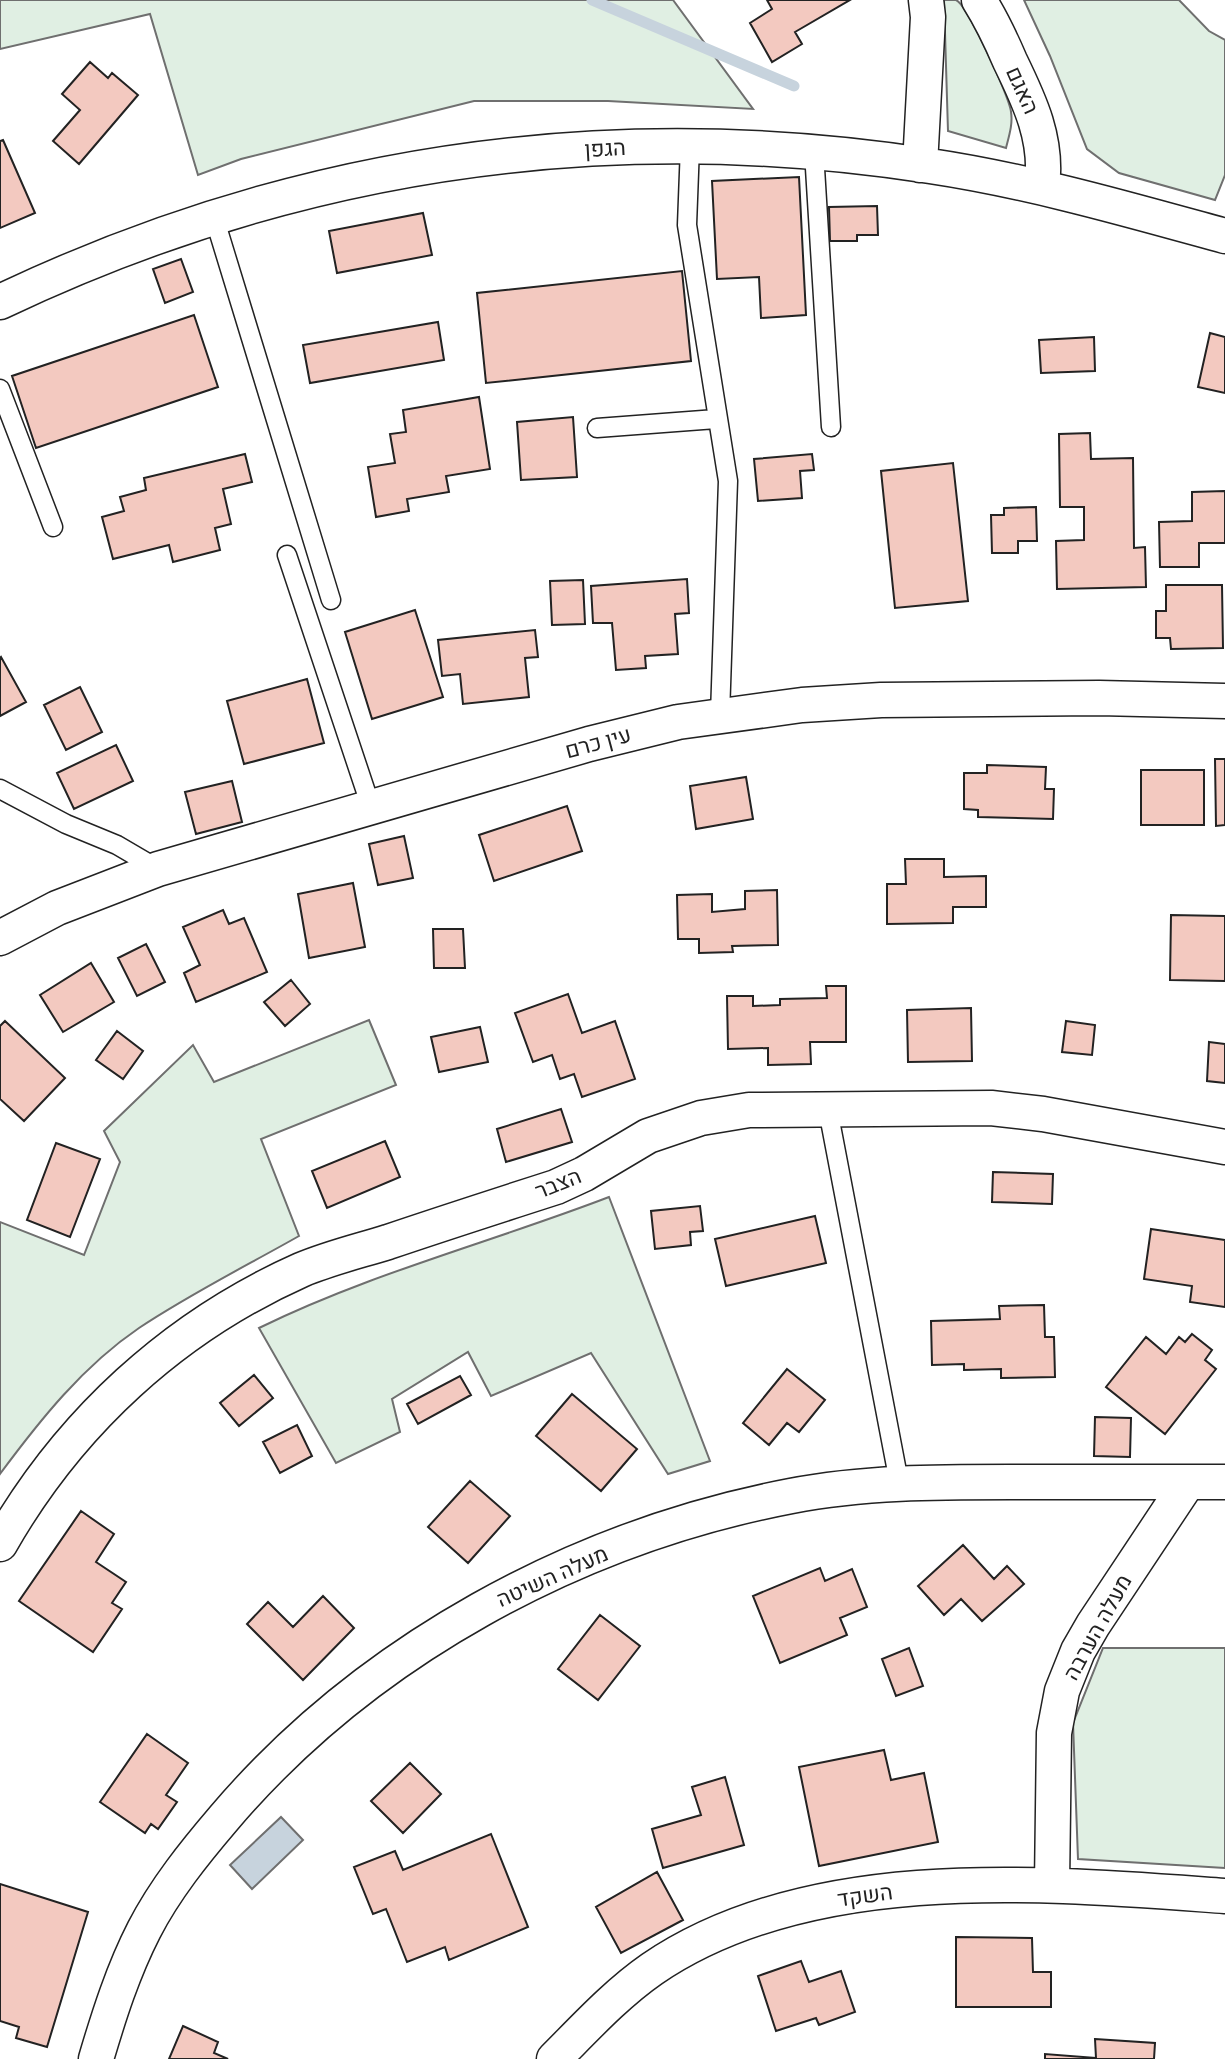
<svg xmlns="http://www.w3.org/2000/svg" width="1225" height="2059" viewBox="0 0 1225 2059" font-family="'Archivo Narrow',Heebo,sans-serif">
	<style>
		.green { fill: #e0efe3; stroke: #6f6f6f; stroke-width: 2 }
		.water { fill: #c7d3dd; stroke: #6f6f6f; stroke-width: 2 }
		.lines { fill: none; stroke-linecap: round; stroke-linejoin: round }
		.stream { stroke: #c7d3dd; stroke-width: 11 }
		.building { fill: #f3c9c0; stroke: #222; stroke-width: 2 }
		.lane-casing { stroke: #222; stroke-width: 21 }
		.street-casing { stroke: #222; stroke-width: 37 }
		.lane { stroke: #fff; stroke-width: 18 }
		.street { stroke: #fff; stroke-width: 34 }
		.labels { text-anchor: middle; dominant-baseline: central; stroke-width: 6; stroke-linejoin: round; paint-order: stroke }
		.street-label { font-size: 22px; fill: #222; stroke: #fff }
	</style>
	<rect width="100%" height="100%" fill="#fff"/>
	<!-- green -->
	<path class="green" d="M0,0H673L753,109L608,101H474L241,159L198,175L150,14L0,49Z
		M944,0C948,0 952,0 956,0C967,4 1010,98 1011,112C1013,124 1009,136 1006,148L948,131Z
		M1024,0H1179L1209,31L1225,40V175L1215,200L1119,173L1087,149L1050,56Z
		M369,1020L396,1085L261,1139L299,1236C246,1266 190,1294 139,1328C83,1366 40,1420 0,1474V1222L84,1255L120,1162L104,1131L193,1045L214,1082Z
		M609,1197L710,1461L668,1474L591,1353L491,1396L468,1352L392,1399L400,1432L336,1463L259,1328C371,1273 492,1242 609,1197Z
		M1103,1648H1225V1868L1078,1859L1073,1723Z"/>
	<!-- water -->
	<path class="water" d="M281,1817L303,1840L252,1889L230,1865Z"/>
	<g class="lines">
		<!-- stream -->
		<path class="stream" d="M592,0L794,86"/>
	</g>
	<!-- building -->
	<path class="building" d="M767,0H850L795,32L802,44L772,62L750,23L772,9Z
		M90,62L108,78L112,73L138,95L79,164L53,141L80,110L62,94Z
		M3,140L35,213L0,228V141Z
		M799,177L806,315L761,318L759,277L717,279L712,181Z
		M877,206L878,235H857V241H830L829,207Z
		M423,213L432,255L337,273L329,231Z
		M181,259L193,292L165,303L153,269Z
		M682,271L691,361L486,383L477,293Z
		M194,315L218,387L36,448L12,376Z
		M438,322L444,360L310,383L303,345Z
		M1210,333L1225,337V393L1198,387Z
		M1094,337L1095,371L1041,373L1039,340Z
		M479,397L490,469L446,476L449,492L407,499L409,511L376,517L368,467L395,463L390,434L406,432L403,410Z
		M573,417L577,477L521,480L517,422Z
		M1090,433L1091,459L1133,458L1134,548L1145,547L1146,587L1057,589L1056,541L1084,540V507H1060L1059,434Z
		M245,454L252,482L223,489L231,524L215,528L220,550L173,562L169,545L113,559L102,517L124,511L120,497L146,490L144,478Z
		M812,454L814,470L800,471L802,498L758,501L754,459Z
		M953,463L968,601L895,608L881,471Z
		M1225,491V543H1199V567H1160L1159,522L1192,521V492Z
		M1036,507L1037,541H1018V553H992L991,515H1004V508Z
		M687,579L689,613L675,614L678,654L645,656L646,668L616,670L612,623H593L591,586Z
		M583,580L585,624L552,625L550,581Z
		M1166,585H1222L1223,648L1171,649L1170,638H1156V611H1166Z
		M415,610L443,697L372,719L345,632Z
		M535,630L538,657L525,658L529,697L463,704L460,674L442,676L438,640Z
		M1,657L26,702L0,716V658Z
		M307,679L324,743L244,764L227,701Z
		M80,687L102,732L66,750L44,705Z
		M116,745L133,781L74,809L57,773Z
		M1215,759H1225V825L1216,826Z
		M987,765L1046,767L1045,789H1054L1053,819L978,817V810L964,809V773H987Z
		M1141,770H1204V825H1141Z
		M746,777L753,819L696,829L690,786Z
		M232,781L242,822L196,834L185,792Z
		M567,806L582,851L494,881L479,835Z
		M404,836L413,878L378,885L369,844Z
		M905,859H944V877L986,876V907H953V923L887,924V884H906Z
		M353,883L365,947L309,958L298,894Z
		M777,890L778,945L732,946L733,952L699,953V939H678L677,895L712,894V912L745,909V891Z
		M223,910L229,924L244,918L267,972L196,1002L184,973L200,965L183,927Z
		M1171,915L1225,916V981L1170,980Z
		M433,929H463L465,968H434Z
		M146,944L165,982L137,996L118,958Z
		M91,963L114,1002L63,1032L40,995Z
		M291,980L310,1004L285,1026L264,1002Z
		M826,986H846V1042H810L811,1064L768,1065V1048L728,1049L727,996H753V1006L780,1005V999L827,998Z
		M568,994L582,1033L615,1021L635,1079L582,1097L574,1074L560,1079L552,1055L533,1062L515,1013Z
		M971,1008L972,1061L908,1062L907,1010Z
		M5,1021L65,1078L24,1121L0,1099V1026Z
		M1066,1021L1095,1025L1092,1055L1062,1052Z
		M480,1027L488,1062L439,1072L431,1037Z
		M117,1031L143,1051L123,1079L96,1060Z
		M1209,1042L1225,1044V1083L1207,1081Z
		M561,1109L572,1142L506,1162L497,1129Z
		M385,1141L400,1177L327,1208L312,1171Z
		M56,1143L100,1159L70,1237L27,1220Z
		M993,1172L1053,1174L1052,1204L992,1202Z
		M700,1206L703,1231L690,1232L691,1245L655,1249L651,1211Z
		M815,1216L826,1263L726,1286L715,1239Z
		M1151,1229L1225,1240V1307L1190,1302L1192,1286L1144,1279Z
		M1044,1305L1045,1337H1054L1055,1377L1001,1378V1369L964,1370V1364L932,1365L931,1321L1000,1319L999,1306Z
		M1192,1334L1212,1350L1205,1360L1216,1369L1165,1434L1106,1387L1146,1337L1166,1354L1179,1337L1185,1342Z
		M787,1369L825,1400L799,1432L787,1423L769,1445L743,1423Z
		M254,1375L273,1398L239,1426L220,1403Z
		M460,1376L471,1395L418,1424L407,1404Z
		M572,1394L637,1449L601,1491L536,1436Z
		M1095,1417L1131,1418L1130,1457L1094,1456Z
		M297,1425L312,1456L280,1473L263,1442Z
		M470,1481L510,1516L468,1563L428,1527Z
		M81,1511L114,1534L96,1562L126,1582L112,1603L122,1609L93,1652L19,1601Z
		M963,1545L994,1579L1007,1566L1024,1584L982,1621L961,1599L944,1615L918,1586Z
		M820,1568L825,1581L852,1569L867,1607L840,1618L847,1635L780,1663L753,1596Z
		M323,1596L354,1628L303,1680L247,1624L268,1602L293,1627Z
		M600,1615L640,1646L598,1700L558,1669Z
		M909,1648L923,1686L896,1696L882,1659Z
		M147,1734L188,1763L166,1795L177,1802L158,1829L151,1824L145,1833L100,1802Z
		M884,1750L891,1780L924,1773L938,1842L819,1866L799,1767Z
		M410,1763L441,1794L403,1833L371,1801Z
		M725,1777L744,1845L663,1868L652,1829L701,1815L692,1787Z
		M491,1834L528,1927L449,1960L445,1947L407,1962L386,1909L373,1914L354,1867L395,1851L403,1870Z
		M657,1872L683,1920L621,1953L596,1907Z
		M0,1884L88,1912L47,2047L16,2038L19,2027L0,2021Z
		M956,1937L1032,1938L1033,1972H1051V2007H956Z
		M801,1961L809,1982L841,1971L855,2012L819,2025L816,2018L776,2031L758,1976Z
		M183,2026L218,2042L214,2053L228,2059H169Z
		M1095,2039L1155,2043L1154,2059H1045V2054L1096,2058Z"/>
	<g class="lines">
		<!-- lane casing -->
		<g class="lane-casing">
			<path id="lane" d="M690,146L687,225L728,481L720,715
				M814,152L831,427
				M214,217L331,600
				M0,389L53,527
				M597,428L716,419
				M287,555L371,807
				M0,789L66,824L117,845L158,869
				M828,1110L899,1482"/>
		</g>
		<!-- street casing -->
		<g class="street-casing">
			<path id="street" d="M979,0C991,19 1001,40 1010,61C1030,102 1048,140 1042,186
				M920,165L928,17L926,0
				M0,302C296,161 606,116 930,166C1030,181 1127,209 1225,236
				M0,938L57,908L158,869L589,744L678,722L802,705L881,700L1099,698L1225,701
				M0,1544C69,1423 173,1327 301,1270C329,1258 359,1251 388,1242C444,1223 500,1205 556,1187L584,1174L648,1136L701,1118L749,1110L991,1108L1043,1114L1225,1147
				M1052,1885L1054,1733L1062,1691L1078,1651L1093,1625L1188,1482
				M96,2059C109,2015 123,1971 144,1930C165,1889 195,1852 224,1818C366,1651 576,1537 791,1496C863,1482 937,1482 1011,1482C1082,1482 1154,1482 1225,1482
				M554,2059C585,2028 616,1994 652,1969C810,1861 1044,1883 1225,1896"/>
		</g>
		<!-- lane -->
		<use href="#lane" class="lane"/>
		<!-- street -->
		<use href="#street" class="street"/>
	</g>
	<g class="labels">
		<!-- street labels -->
		<g class="street-label">
			<text transform="translate(1023 90) rotate(66)">האגם</text>
			<text transform="translate(605 148) rotate(-3)">הגפן</text>
			<text transform="translate(598 742) rotate(-15)">עין כרם</text>
			<text transform="translate(558 1183) rotate(-22)">הצבר</text>
			<text transform="translate(552 1576) rotate(-24)">מעלה השיטה</text>
			<text transform="translate(1097 1627) rotate(-61)">מעלה הערבה</text>
			<text transform="translate(865 1895) rotate(-8)">השקד</text>
		</g>
	</g>
</svg>
